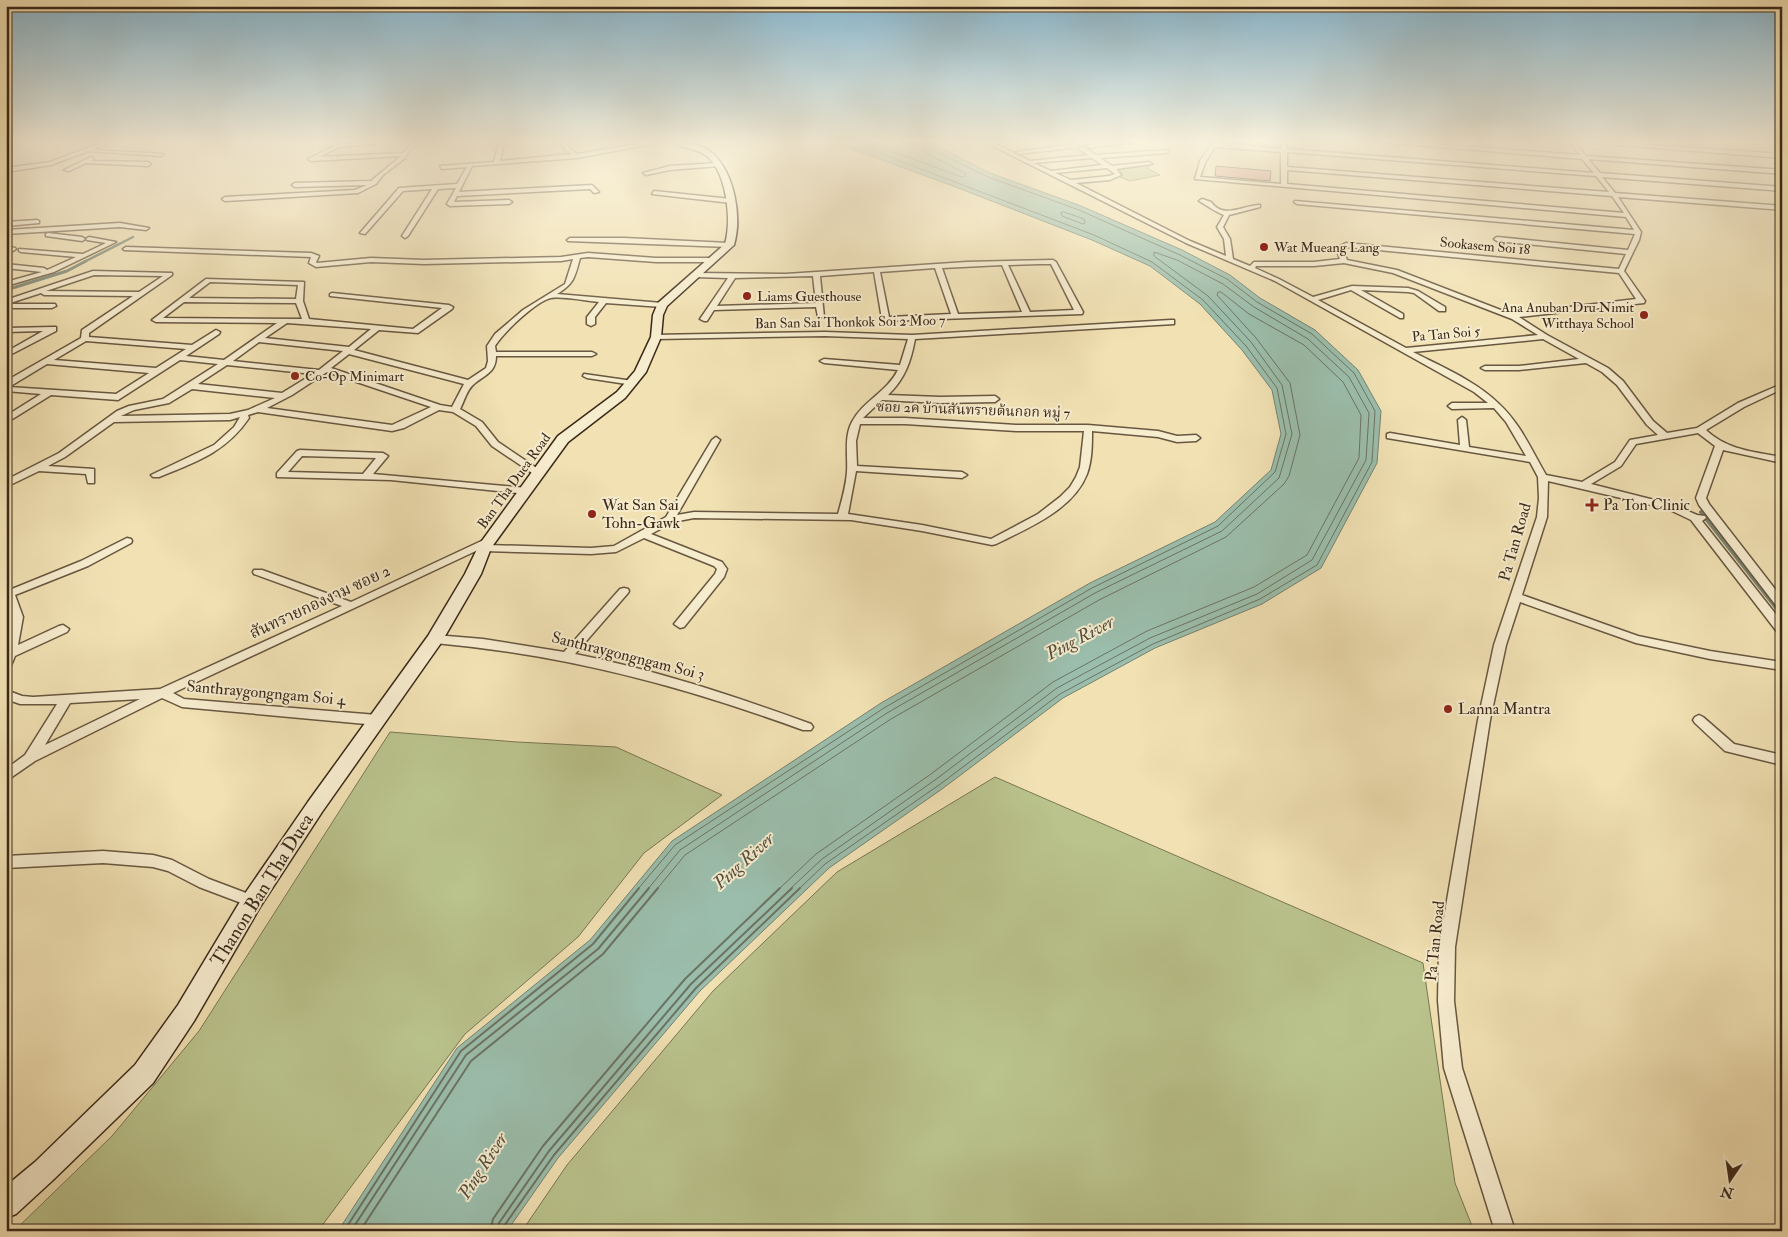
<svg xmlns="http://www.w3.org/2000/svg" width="1788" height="1237" viewBox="0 0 1788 1237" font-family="'IM FELL Double Pica','Noto Serif Thai',serif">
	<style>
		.green { fill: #bac38c; stroke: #7a7653 }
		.water { fill: #9bbeac; stroke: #758272 }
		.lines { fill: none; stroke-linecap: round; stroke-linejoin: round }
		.shore-far1 { stroke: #6b7463; stroke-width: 1 }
		.shore { stroke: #6b7463; stroke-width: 2 }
		.stream-far2 { stroke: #758272; stroke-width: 2.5 }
		.stream-far1 { stroke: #758272; stroke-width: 3 }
		.stream { stroke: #758272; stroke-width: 4 }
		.building { fill: #df988a; stroke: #3b291a }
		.street-casing { stroke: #685740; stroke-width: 3 }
		.secondary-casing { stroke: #3b291a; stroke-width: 3 }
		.street { fill: #f6ecce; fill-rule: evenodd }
		.secondary { fill: #f6ecce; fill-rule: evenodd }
		.poi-dot { fill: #8f2418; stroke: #f6ecce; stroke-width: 2 }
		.labels { text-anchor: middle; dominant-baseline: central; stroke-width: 4; stroke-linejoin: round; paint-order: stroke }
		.far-street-label { font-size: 14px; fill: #3b291a; stroke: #f6ecce }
		.far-poi-label { font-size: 14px; fill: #3b291a; stroke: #f6ecce; text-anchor: start }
		.poi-label { font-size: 16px; fill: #3b291a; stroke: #f6ecce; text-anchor: start }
		.street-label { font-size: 16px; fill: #3b291a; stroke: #f6ecce }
		.water-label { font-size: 18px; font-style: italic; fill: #534e3e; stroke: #f6ecce }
		.near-street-label { font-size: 19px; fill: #3b291a; stroke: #f6ecce }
	</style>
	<rect width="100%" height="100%" fill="#f1e1b3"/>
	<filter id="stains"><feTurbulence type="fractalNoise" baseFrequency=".004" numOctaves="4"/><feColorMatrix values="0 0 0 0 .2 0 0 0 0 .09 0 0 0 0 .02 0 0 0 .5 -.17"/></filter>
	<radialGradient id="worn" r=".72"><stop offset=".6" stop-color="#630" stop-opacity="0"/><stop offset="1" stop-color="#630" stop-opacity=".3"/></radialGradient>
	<!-- green -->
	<path class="green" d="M1150,165L1147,168L1160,175L1130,181L1120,177L1123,174L1115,168Z
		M390,732L517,742L616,747L722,795L644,853L578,937L465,1034L318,1231H14L112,1136L199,1031Z
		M995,777L1423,963L1455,1183L1474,1231H522L567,1165L713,991L837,872Z"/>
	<!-- water -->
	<path class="water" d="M841,142H929L990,173L1081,206L1182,250L1230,275L1260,298L1315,330L1358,370L1381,411L1377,463L1321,568L1262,604L1155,648L1063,698L942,789L829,868L700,991L558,1158L507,1231H338L457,1048L590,940L672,841L881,703L1090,583L1215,522L1271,470L1281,434L1272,390L1242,350L1200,304L1150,266L1092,240L953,186L852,149Z"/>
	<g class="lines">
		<!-- shore-far1 -->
		<path class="shore-far1" d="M866,142L962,177L965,176V173L927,154L923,149L922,142
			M1064,212L1084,219L1085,223L1083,224L1062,216L1061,213Z
			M638,889L675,845L884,708L1092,588L1218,526L1275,472L1286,434L1277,388L1246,346L1203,300L1152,262L1094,235L850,142
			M648,889L680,850L887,713L1095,593L1222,531L1279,478L1292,434L1282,385L1251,342L1208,296L1154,256V252L1177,260L1223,284L1254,307L1308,339L1349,377L1369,413L1366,460L1312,560L1257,594L1150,638L1057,688L935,780L822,859L790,889
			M657,889L685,855L891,719L1099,600L1226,537L1284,484L1289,476L1300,435L1290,383L1256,338L1217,295L1218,292H1221L1249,314L1304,345L1343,382L1361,415L1359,458L1307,555L1254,587L1147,631L1053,682L931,774L816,854L779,889
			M799,889L825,864L939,785L1060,694L1153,644L1260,599L1317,565L1372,462L1375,411L1354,373L1312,334L1257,302L1227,279L1180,255L1079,210L988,177L931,149L929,142"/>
		<!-- shore -->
		<path class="shore" d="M344,1231L461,1051L593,944L639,888
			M351,1231L466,1055L598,949L649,888
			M360,1231L471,1061L603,954L658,888
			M490,1231L493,1219L543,1146L685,979L780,888
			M497,1231L499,1223L549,1151L691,984L792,888
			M503,1231L504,1226L554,1155L696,988L800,888"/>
		<!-- stream-far2 -->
		<path class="stream-far2" d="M84,262L133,237"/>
		<!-- stream-far1 -->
		<path class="stream-far1" d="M6,290L67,271L86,261"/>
		<!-- stream -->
		<path class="stream" d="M1701,512L1782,615"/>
	</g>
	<!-- building -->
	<path class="building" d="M1216,166L1271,171L1270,181L1215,176Z"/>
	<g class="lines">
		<!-- street casing -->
		<g class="street-casing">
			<path id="street" d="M104,142H111L93,150L164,154L161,156L88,151L51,165L6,172V168L50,162Z
				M366,142H390L339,147L319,157L403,153L413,142H418L408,152L405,158L383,175L376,184L358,193L225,201L222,199L225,197L355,190L367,185L295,187L292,185L295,183L371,181L401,156L311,161L308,159L336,145Z
				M499,142H504L500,161L572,154L564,149L561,142H566L568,147L577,154L649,142H662L577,158L472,166L459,192L592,185L599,192L594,193L590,189L457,196L454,202L509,200L512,202L509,204L450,206L447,204L456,188L438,189L408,236L405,238L402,236L432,189L403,191L365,234L360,233L399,188L457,184L467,167L442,169L440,166L494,162Z
				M985,142H992L1030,161L1088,155L1079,149L1081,146L1096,155L1169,150L1167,153L1100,158L1112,166L1149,162L1152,164L1116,169L1121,175L1110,180L1076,183L1190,241L1226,256L1224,239L1217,227L1224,215C1214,211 1208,206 1199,201L1202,199L1211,202C1224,220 1243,205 1260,205V207L1229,215L1223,227L1230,239L1233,259L1250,266L1254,262H1314L1340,259L1336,248L1346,243L1619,269L1626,254L1497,241L1494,239L1497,237L1628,250L1635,234L1297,204L1294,202L1295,201L1634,230L1626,217L1195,179L1200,161L1213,142L1281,149V142H1287V149L1594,173L1582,159L1381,142H1407L1580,155L1570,142H1575L1586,156L1782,170V174L1588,159L1600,173L1782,187V191L1602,177L1615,193L1782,206V210L1618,197L1641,232L1639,240L1624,271L1645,301L1644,303L1519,317L1547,335L1608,368L1623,381L1653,421L1667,433L1697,428L1738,403L1782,384V389L1744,407L1706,430C1727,450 1754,452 1782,457V463L1723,450L1706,498L1709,504L1782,598V609L1778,608L1699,505L1696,498L1715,446L1698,433L1636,444L1621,466L1591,484L1674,505L1697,515L1705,516L1706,518L1702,521L1782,622V634L1778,633L1691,520L1668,509L1548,481L1547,517L1522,595L1638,636L1710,651L1782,662V670L1710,659L1636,643L1520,602L1506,645L1490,720L1455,947L1454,1001L1462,1068L1515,1231H1495L1444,1068L1438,1001L1439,947L1478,720L1494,645L1537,517L1539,498L1538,477L1530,462L1387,438V434L1390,433L1460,445L1458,420L1462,417L1466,420L1469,447L1526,456L1506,422L1494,408L1452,409L1448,406L1452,403H1488L1474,392L1275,281L1186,243ZM1215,147L1281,152V184L1200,177L1206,161ZM1287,152L1596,176L1609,192L1287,167ZM1092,158L1102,165L1051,171L1034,163ZM1107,168L1115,174L1109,176L1071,180L1055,173ZM1287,170L1612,196L1624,213L1287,184ZM1347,247L1619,273L1636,299L1511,314L1397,270L1347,260L1343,249ZM1344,263L1393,273L1512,319L1538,335L1406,348L1318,300L1351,290L1400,318H1403V314L1361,290L1408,292L1414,293L1439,311H1445V307L1418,291L1408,288L1352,286L1313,297L1279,279L1255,268L1256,266H1314ZM1543,339L1579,359L1519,366H1485L1481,368L1485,370H1519L1586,363L1602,372L1617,385L1647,425L1658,435L1630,440L1615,462L1582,482L1546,475C1532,451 1520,423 1499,404C1476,381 1442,367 1413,352Z
				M1113,142H1135L1087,148L1084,146Z
				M1580,142H1607L1782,154V158Z
				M1077,144L1079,147L1019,154L1016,152Z
				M91,157L94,159L92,161L148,162L151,164L148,166L86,163L69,171L64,170Z
				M717,163L719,166L670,170L646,175L643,173L670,166Z
				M654,191L731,199L734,201L731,203L652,194Z
				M37,220L39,221V223L6,226V222Z
				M120,223L149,228L146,230L120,227L6,234V230Z
				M48,233L82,237L85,239L82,241L46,236V234Z
				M89,237L116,242L54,272L6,286V282L42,272L6,268V264L44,268L47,270L76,257L21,252L19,251V249L83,254L106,243L87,240L86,239Z
				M570,238H624L729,243L732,245L729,247L568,241L567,240Z
				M6,246L15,248L16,249L13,251L6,250Z
				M126,247L311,253L319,256L316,262L317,263L371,258L424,260L561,257L588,253L656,258H713L716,260L713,262H656L588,257L580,258C575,277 574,284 557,294L662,303L666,305L662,307L606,303L595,317V324L591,326L587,324V317L599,302C588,301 561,296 551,298C536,301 503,333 495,346L496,352H592L596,354L592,356H496C496,373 484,375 474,384C467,389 464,402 460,409L482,422L498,442L541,471V475H535L492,446L476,426L453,412L439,410L404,428L392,431L258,412L248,415L249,418C226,452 196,462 159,477H153L151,475L214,445L234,427L240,417L230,420L114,422L65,457L48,466L94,469V483H88L86,474L39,471L6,487V480L59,453L117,411L129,406L163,399L218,364L180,360L118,400L51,395L6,423V416L41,394L6,391V381L81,338L82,330L133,296L44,295L41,293L7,304H55L56,306L52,308H6V300L93,271L172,273V275L89,333V337L192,345L216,330L220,332L219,334L186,356L224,360L277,323L156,322L152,320L206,279L304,282L303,301L309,319L413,329L442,308L330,296V294L332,293L449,305L453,307L452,309L418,333L379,330L354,350L468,380L486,368L488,361L487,346L495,334L523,310L565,284L573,259L561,261L424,264L371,262L316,267L309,263L311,257L124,250L123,249ZM94,275L163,276L139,292L46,291ZM210,282L298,285L296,299L189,298ZM184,302L296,303L302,319L163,318ZM287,323L371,329L349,347L265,338ZM86,341L186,349L156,368L54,360ZM259,342L343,351L319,370L233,361ZM349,354L464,384L452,407L440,405L331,368ZM47,364L149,373L116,394L9,387ZM227,365L313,374L282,393L198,384ZM327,372L431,407L392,425L267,408L292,395ZM192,389L275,398L248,410L230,414L121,416L134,410L169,403Z
				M1053,260L1056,262L1083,312L1082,314L886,321L882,319L874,272L820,276L824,317H818L816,307L714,310L707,321H704L700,319L728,278L695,277L692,275L695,273L786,274L967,262ZM1039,264H1051L1074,310L1030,312L1008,265ZM1002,265L1022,312L958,314L942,268ZM935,268L951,314L889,317L880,272ZM813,276L816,303L717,306L735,278Z
				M1171,320H1174V324L915,339C911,361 905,379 888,395L940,397L995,396L999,399L995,402L940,403L882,400L863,418H905L1016,425H1088L1158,431L1177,436L1196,435L1200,438L1196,441L1177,442L1158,437L1092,431C1092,445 1092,460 1087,474C1073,510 1028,528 996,544L992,545L922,531L851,520L694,518L673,522L651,534L722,562L727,569L724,577L684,627L680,628L674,624L715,574L717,569L714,566L644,538L616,552L591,554L484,551L480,549L173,693L184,699L377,715L381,717L383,720L381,723L377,725L182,707L162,698L35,761L6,781V769L25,755L57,704H20L6,699V690L22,696L33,697L160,689L342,606L254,574L253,572L254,570H262L351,602L490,537L495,540L488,545L591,548L614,546L666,517L712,440L716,437L720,440L677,515L694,512L838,514C842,500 846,486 847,472C848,455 844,437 852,422C863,401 887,392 898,370L824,363L820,361L824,359L900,365L908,339L825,336L656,339L652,337L653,335L825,332L912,335ZM860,424H905L1016,431H1084L1080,467L1076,477L1070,487L1060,497L1038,514L991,539L922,525L848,514L856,471L962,478L967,475L962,472L857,466L856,441ZM140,699L45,745L70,703Z
				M53,327H56V331L6,357V352L43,331L6,332V328Z
				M584,374L633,381L637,383L633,385L587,378L583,376Z
				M300,450L383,453L388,456L373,474L527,488L532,491L527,494L391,480L277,477V473L297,451ZM302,456L376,458L363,474L288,472Z
				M127,538L131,539L132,541L131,543L88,566L15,595L23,617L18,645L59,626L63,625L69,629L67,632L15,656L10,668L6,669V645L12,617L6,598V585L12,589L81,561Z
				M624,588L628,589L629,591L628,593L575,654C656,670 734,696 811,724L813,727L811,730H803C679,685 567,655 435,643L429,639L435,635L483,639L564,652L620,589Z
				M1699,715L1703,717L1734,744L1782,755V765L1725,751L1695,723L1693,720L1695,717Z
				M103,851L153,855L172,860L209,879L257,897L259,901L257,905L252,907L199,887L168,871L153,867L103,863L6,868V856Z"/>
		</g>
		<!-- secondary casing -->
		<g class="secondary-casing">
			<path id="secondary" d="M672,142C685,142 702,144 712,153C735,173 742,218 734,245L667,306L663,315L661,337L646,372L625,398L568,442L491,548L481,574L441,643L322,812L260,907L194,1021L153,1083L53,1180L16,1214L6,1218V1186L35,1162L135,1065L178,1005L244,895L308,802L428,636L465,574L479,545L558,436L617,392L635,371L651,337L653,315L658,303L725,244C732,220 727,169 704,154C694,148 681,148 672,142Z"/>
		</g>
		<!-- street -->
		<use href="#street" class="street"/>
		<!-- secondary -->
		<use href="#secondary" class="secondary"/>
	</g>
	<!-- sky -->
	<linearGradient id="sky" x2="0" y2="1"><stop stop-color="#89b8d0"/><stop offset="0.45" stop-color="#f9f2dd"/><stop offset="1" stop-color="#f9f2dd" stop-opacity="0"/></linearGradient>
	<rect width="1788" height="315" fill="url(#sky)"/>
	<!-- markers -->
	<g class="poi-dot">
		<circle cx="1264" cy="247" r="5"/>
		<circle cx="747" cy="296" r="5"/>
		<circle cx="1644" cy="315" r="5"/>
		<circle cx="295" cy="376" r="5"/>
		<path d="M1589.5 497.5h5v5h5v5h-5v5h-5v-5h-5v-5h5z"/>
		<circle cx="592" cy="514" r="5"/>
		<circle cx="1448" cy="709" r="5"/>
	</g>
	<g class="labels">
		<!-- far-street labels -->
		<g class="far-street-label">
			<text transform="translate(1485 246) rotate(5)">Sookasem Soi 18</text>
			<text transform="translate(850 322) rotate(-1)">Ban San Sai Thonkok Soi 2 Moo 7</text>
			<text transform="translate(1446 334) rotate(-5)">Pa Tan Soi 5</text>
			<text transform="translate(973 410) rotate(2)">ซอย 2ค บ้านสันทรายต้นกอก หมู่ 7</text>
			<text transform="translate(514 481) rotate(-54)">Ban Tha Duea Road</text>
		</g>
		<!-- far-poi labels -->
		<g class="far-poi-label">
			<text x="1274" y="247">Wat Mueang Lang</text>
			<text x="757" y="296">Liams Guesthouse</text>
			<text x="1634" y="307" text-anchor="end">Ana Anuban Dru Nimit<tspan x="1634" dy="16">Witthaya School</tspan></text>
			<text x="305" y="376">Co-Op Minimart</text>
		</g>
		<!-- poi labels -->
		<g class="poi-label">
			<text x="602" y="505">Wat San Sai<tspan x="602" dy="18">Tohn-Gawk</tspan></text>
			<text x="1603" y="505">Pa Ton Clinic</text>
			<text x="1458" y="709">Lanna Mantra</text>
		</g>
		<!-- street labels -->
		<g class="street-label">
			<text transform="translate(1515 542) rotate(-74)">Pa Tan Road</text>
			<text transform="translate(320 602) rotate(-25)">สันทรายกองงาม ซอย 2</text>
			<text transform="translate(628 656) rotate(14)">Santhraygongngam Soi 3</text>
			<text transform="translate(266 693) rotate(5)">Santhraygongngam Soi 4</text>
			<text transform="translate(1435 941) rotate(-84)">Pa Tan Road</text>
		</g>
		<!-- water labels -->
		<g class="water-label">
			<text transform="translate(1080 638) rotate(-28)">Ping River</text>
			<text transform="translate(744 861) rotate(-42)">Ping River</text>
			<text transform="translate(483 1166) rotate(-57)">Ping River</text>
		</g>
		<!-- near-street labels -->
		<g class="near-street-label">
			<text transform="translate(262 890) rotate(-58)">Thanon Ban Tha Duea</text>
		</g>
	</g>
	<!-- margin -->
	<rect width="1788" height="1237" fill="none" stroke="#f1e1b3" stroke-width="25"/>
	<rect x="8" y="8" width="1773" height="1222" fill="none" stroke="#3b291a" stroke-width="2.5"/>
	<rect x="12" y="12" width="1763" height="1212" fill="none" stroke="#3b291a"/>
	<!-- north arrow -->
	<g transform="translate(1730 1180) rotate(193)" stroke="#f6ecce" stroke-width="4" paint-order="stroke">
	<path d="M0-4L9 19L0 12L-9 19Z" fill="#3b291a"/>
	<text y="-8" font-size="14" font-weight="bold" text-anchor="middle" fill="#3b291a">N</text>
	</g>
	<rect width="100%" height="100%" filter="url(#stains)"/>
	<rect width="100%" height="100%" fill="url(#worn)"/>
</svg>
